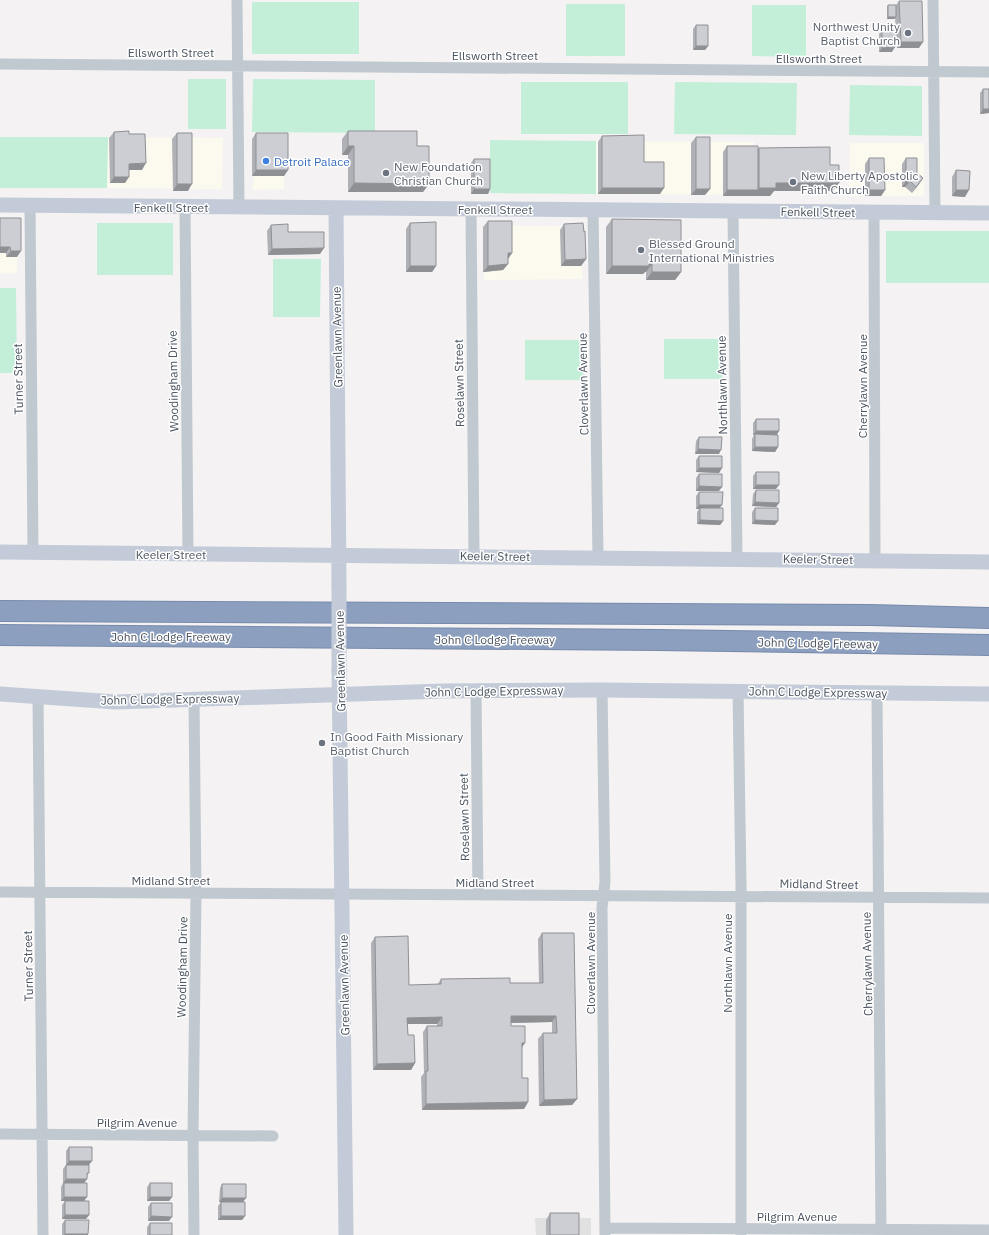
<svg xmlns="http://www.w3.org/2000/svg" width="989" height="1235" viewBox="0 0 989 1235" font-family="'IBM Plex Sans',sans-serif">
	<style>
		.commercial { fill: #fcfaee }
		.education { fill: #e2e1e1 }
		.green { fill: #c3efd9 }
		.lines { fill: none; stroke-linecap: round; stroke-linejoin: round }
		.highway-casing { stroke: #778aab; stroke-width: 22 }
		.street { stroke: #c0c8d0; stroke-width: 11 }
		.secondary { stroke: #c4cbd8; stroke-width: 15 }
		.highway { stroke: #8c9fbf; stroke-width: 20 }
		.secondary-bridge { stroke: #c4cbd8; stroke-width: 15 }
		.wall { fill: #afb1b6 }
		.shaded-wall { fill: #8f9094 }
		.building { fill: #ccced4; stroke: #8f9094 }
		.worship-dot { fill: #6b7280; stroke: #fff; stroke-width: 1.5 }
		.shop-dot { fill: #3f7fe0; stroke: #fff; stroke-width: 1.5 }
		.labels { text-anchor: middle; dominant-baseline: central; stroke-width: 3; stroke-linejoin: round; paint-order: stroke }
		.worship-label { font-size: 12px; fill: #5b616d; stroke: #fff; text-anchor: start }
		.street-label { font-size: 12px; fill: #4a535f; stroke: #fff }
		.shop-label { font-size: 12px; fill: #366cbe; stroke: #fff; text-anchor: start }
	</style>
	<rect width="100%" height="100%" fill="#f4f2f2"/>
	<!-- commercial -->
	<path class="commercial" d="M108,137L223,138L222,189L107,188Z
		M253,138H285L284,189L253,190Z
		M596,141L754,142L753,195L596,194Z
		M850,143H924V196H849Z
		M0,222H17V273L0,274Z
		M484,226H582V279L484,280Z"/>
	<!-- education -->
	<path class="education" d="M535,1218H591V1235H536Z"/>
	<!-- green -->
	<path class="green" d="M252,2H359V54H252Z
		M566,4H625V56H566Z
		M752,5H806V57L752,56Z
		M188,79H226V129H188Z
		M253,79L375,80V133L252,132Z
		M521,82H628V134H521Z
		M675,82L797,83L796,135L674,134Z
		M850,85L922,86V136L849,135Z
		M0,137H108L107,188H0Z
		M490,140L596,141V194L490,193Z
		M97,223H173V275H97Z
		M886,231H989V283H886Z
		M273,259H321L320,317H273Z
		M0,288H16L17,373H0Z
		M664,339H722V379H664Z
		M525,340H583V380H525Z"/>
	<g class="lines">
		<!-- highway casing -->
		<g class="highway-casing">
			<path id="highway" d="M0,611L870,615L989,618
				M0,635L658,640L989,645"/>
		</g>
		<!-- street -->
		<path class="street" d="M237,0L239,207
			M933,0L935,213
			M0,64L989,72
			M30,206L33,553
			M185,207L188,554
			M471,209L474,556
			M593,210L598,557
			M733,211L737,558
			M874,212L875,560
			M602,690L605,882L602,908L605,1235
			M476,691L478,895
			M738,691L741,885V1235
			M877,693L881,1235
			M38,697L43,1235
			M194,699L196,893L193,1135L194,1235
			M0,892L989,898
			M0,1134L273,1136
			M605,1228L989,1230"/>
		<!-- secondary -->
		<path class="secondary" d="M0,205L989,213
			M336,208L339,586
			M0,552L989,562
			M339,670L346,1235
			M0,694L116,702L444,691L602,690L989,694"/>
		<!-- highway -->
		<use href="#highway" class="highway"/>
		<!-- secondary-bridge -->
		<path class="secondary-bridge" d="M339,670V586"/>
	</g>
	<!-- wall -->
	<path class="wall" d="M899,1L919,48H897L895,18L894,19H887V7L888,5H896Z
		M696,25L708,46L705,50H693V29Z
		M882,30L892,52H879V34Z
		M983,89H989V113L980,114V93Z
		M348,131L417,146L429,184L423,192H348V155H342V139Z
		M114,132L129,134L142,170H129L125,183H110L109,138Z
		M177,133L188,191H173L172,139Z
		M256,133L288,170L284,176H252V139Z
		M602,136L644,162L660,194H598V142Z
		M696,137L710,189L705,195H691V143Z
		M727,146L758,149L759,148L830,165L833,191H774L770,196H723V152Z
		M869,158L885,190L881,196H865V164Z
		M906,158L917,173L923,178L919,184L912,193L905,187H902V164Z
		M474,159L490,189L488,194H471V163Z
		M956,170L965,197L952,196V177Z
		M0,218L17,257H6V253Z
		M612,219L681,272L675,280H646V272H645L643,274H606V227Z
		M488,221L512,253L508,259V264L503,270L483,272V227Z
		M410,223L436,266L432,272H406V229Z
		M564,224L584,232L586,259L581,266H561L560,230Z
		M271,225L288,232L320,254L268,255L267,231Z
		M756,419L779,431L776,435L778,447L775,452L752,451V439L754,435H753V423Z
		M699,437L719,454H695L696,441Z
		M699,456L722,468L719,473L696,472V460Z
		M756,472L776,489H753V476Z
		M699,474L719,491H696V478Z
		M756,490L779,503L776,507L752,506L753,494Z
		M699,492L720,508L723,521L720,525L697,524V512L699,509H696V496Z
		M755,508L775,525L752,524V512Z
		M542,933L577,1099L572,1105L539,1106L538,1039L543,1033H552V1022L511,1023V1026L522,1047V1078L528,1102L524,1109L422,1110L421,1077L424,1073L423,1032L427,1026H437V1024H408V1035L415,1063L411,1070H373L371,943L375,937L409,985H437L441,979L510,983H539L538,939Z
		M69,1147L89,1165L87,1179L84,1183L85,1201L89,1215L86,1219H62V1205L65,1201H61V1187L63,1183V1169L66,1165V1151Z
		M150,1183L172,1197L169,1201H147V1187Z
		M222,1184L244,1202L245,1216L242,1220H218V1206L221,1202H219L220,1188Z
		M151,1203L169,1221H148V1207Z
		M550,1213L579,1235H546V1220Z
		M65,1220L88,1235H62V1224Z
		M150,1223L172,1235H147V1227Z"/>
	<!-- shaded-wall -->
	<path class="shaded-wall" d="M888,17H896L894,19H887Z
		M901,42H923L919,48H897Z
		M696,46H708L705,50H693Z
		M895,47L892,52H879L882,48Z
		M983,109H989V113L980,114Z
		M348,146H354L348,155H342Z
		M146,163L142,170H125L129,164Z
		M256,170H288L284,176H252Z
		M114,177H129L125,183H110Z
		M923,178L919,184L912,193L916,187Z
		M906,181H910L905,187H902Z
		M354,183L429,184L423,192H348Z
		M776,183H839L833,191H774L770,196H723L727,190H758L759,188Z
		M177,184H192L188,191H173Z
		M602,188H664L660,194H598Z
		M474,189H490L488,194H471Z
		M696,189H710L705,195H691Z
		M869,190H885L881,196H865Z
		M956,190H969L965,197L952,196Z
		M0,247H10L6,253H0Z
		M324,248L320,254L268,255L272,249Z
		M11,251H21L17,257H6Z
		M508,253H512L508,259H503Z
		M586,259L581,266H561L565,260Z
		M508,264L503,270L483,272L488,266Z
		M652,264L646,272H645L643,274H606L612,266Z
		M410,266H436L432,272H406Z
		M652,272H681L675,280H646Z
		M756,431H779L776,436L753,435Z
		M755,447H778L775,452L752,451Z
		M698,449L721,450L719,454H695Z
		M699,468H722L719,473L696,472Z
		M756,485H779L776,489H753Z
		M699,486L722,487L719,491H696Z
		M755,502L779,503L776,507L752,506Z
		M699,505H722L719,509L700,508L699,509H696Z
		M700,520L723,521L720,525L697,524Z
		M755,520L778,521L775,525L752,524Z
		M511,1016H556L552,1022L507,1023Z
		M442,1017L437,1024H403L407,1018Z
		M522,1043H525L521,1049Z
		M415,1063L411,1070H373L377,1064Z
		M577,1099L572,1105L539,1106L544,1100Z
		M528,1102L524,1109L422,1110L426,1104Z
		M69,1161H92L89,1165H66Z
		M66,1179H87L84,1183H63Z
		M64,1197H87L84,1201H61Z
		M150,1197H172L169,1201H147Z
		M222,1198H246L243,1202H219Z
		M65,1215H89L86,1219H62Z
		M151,1216L172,1217L169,1221H148Z
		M221,1216H245L242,1220H218Z
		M65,1234H88V1235H64Z"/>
	<!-- building -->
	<path class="building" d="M899,1H922L923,42H901Z
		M888,5H896V17H888Z
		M696,25H708V46H696Z
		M882,30H895V47L882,48Z
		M983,89H989V109H983Z
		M129,131V134H145L146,163L129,164V177H114V132Z
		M348,131H417V146H429V184L354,183V146H348Z
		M177,133H192V184H177Z
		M256,133H288V170H256Z
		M644,135V162H664V188H602V136Z
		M696,137H710V189H696Z
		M727,146H758V190H727Z
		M830,147V165H839V183H776V188H759V148Z
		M869,158H884L885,190H869Z
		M906,158H917V173L923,178L916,187L910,181H906Z
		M474,159H490V189H474Z
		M956,170L970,171L969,190H956Z
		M0,218H21V251H11L10,247H0Z
		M612,219L681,220V272H652V264H649V266H612Z
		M488,221H512V253H508V264L488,266Z
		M436,222V266H410V223Z
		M583,223L584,232L585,231L586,259L565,260L564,224Z
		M288,224V232H324V248L272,249L271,225Z
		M756,419H779V431H756Z
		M755,434L778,435V447H755Z
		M699,437H722L721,450L698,449Z
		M699,456H722V468H699Z
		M756,472H779V485H756Z
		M699,474H722V487L699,486Z
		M756,490H779V503L755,502Z
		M699,492H723L722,505H699Z
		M700,508H723V521L700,520Z
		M755,508H778V521L755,520Z
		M542,933H574L577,1099L544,1100L543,1033H557L556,1016H511V1026H525V1043H522V1078H528V1102L426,1104V1071H428L427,1026H442V1017L407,1018L408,1035H414L415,1063L377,1064L375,937L408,936L409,985L441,984V979L510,978V983H543Z
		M69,1147H92V1161H69Z
		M66,1165H89V1173H87V1179H66Z
		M64,1183H87V1197H64Z
		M150,1183H172V1197H150Z
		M222,1184H246V1198H222Z
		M65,1201H89V1215H65Z
		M221,1202H245V1216H221Z
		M151,1203H172V1217L151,1216Z
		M550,1213H579V1235H550Z
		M65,1220H89L88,1234H65Z
		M150,1223H172V1235H150Z"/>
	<!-- markers -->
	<g class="worship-dot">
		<circle cx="908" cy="33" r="4"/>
		<circle cx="386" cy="173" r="4"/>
		<circle cx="793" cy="182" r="4"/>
		<circle cx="641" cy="250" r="4"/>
		<circle cx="322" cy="743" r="4"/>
	</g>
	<circle class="shop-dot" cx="266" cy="161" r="4"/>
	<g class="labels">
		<!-- worship labels -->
		<g class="worship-label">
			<text x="900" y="26" text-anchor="end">Northwest Unity<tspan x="900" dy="14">Baptist Church</tspan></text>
			<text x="394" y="166">New Foundation<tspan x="394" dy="14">Christian Church</tspan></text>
			<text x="801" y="175">New Liberty Apostolic<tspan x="801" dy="14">Faith Church</tspan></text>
			<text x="649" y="243">Blessed Ground<tspan x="649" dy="14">International Ministries</tspan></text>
			<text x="330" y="736">In Good Faith Missionary<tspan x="330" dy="14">Baptist Church</tspan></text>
		</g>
		<!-- street labels -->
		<g class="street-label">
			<text x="171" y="52">Ellsworth Street</text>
			<text x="495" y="55">Ellsworth Street</text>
			<text x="819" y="58">Ellsworth Street</text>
			<text x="171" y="207">Fenkell Street</text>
			<text x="495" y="209">Fenkell Street</text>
			<text transform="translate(818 212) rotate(1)">Fenkell Street</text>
			<text transform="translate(337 337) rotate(-91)">Greenlawn Avenue</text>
			<text transform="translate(18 379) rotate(-91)">Turner Street</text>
			<text transform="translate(173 381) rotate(-91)">Woodingham Drive</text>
			<text transform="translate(459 383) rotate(-91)">Roselawn Street</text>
			<text transform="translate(583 384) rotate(-91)">Cloverlawn Avenue</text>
			<text transform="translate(722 385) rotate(-91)">Northlawn Avenue</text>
			<text transform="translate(862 386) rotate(-90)">Cherrylawn Avenue</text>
			<text x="171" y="554">Keeler Street</text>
			<text transform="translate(495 556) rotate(1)">Keeler Street</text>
			<text transform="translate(818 559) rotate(1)">Keeler Street</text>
			<text x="171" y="636">John C Lodge Freeway</text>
			<text x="495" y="639">John C Lodge Freeway</text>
			<text transform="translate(818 643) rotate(1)">John C Lodge Freeway</text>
			<text transform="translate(340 661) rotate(-91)">Greenlawn Avenue</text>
			<text transform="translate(494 691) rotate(-1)">John C Lodge Expressway</text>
			<text transform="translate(818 692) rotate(1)">John C Lodge Expressway</text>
			<text transform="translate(170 699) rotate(-1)">John C Lodge Expressway</text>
			<text transform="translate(464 817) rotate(-91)">Roselawn Street</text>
			<text x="171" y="880">Midland Street</text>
			<text x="495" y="882">Midland Street</text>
			<text transform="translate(819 884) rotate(1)">Midland Street</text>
			<text transform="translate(590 963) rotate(-90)">Cloverlawn Avenue</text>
			<text transform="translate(727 963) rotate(-90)">Northlawn Avenue</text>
			<text transform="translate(867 964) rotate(-91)">Cherrylawn Avenue</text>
			<text transform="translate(28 966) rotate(-91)">Turner Street</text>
			<text transform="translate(182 967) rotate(-89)">Woodingham Drive</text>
			<text transform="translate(344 985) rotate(-91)">Greenlawn Avenue</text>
			<text x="137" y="1122">Pilgrim Avenue</text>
			<text x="797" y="1216">Pilgrim Avenue</text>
		</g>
		<!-- shop labels -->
		<g class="shop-label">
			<text x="274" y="161">Detroit Palace</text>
		</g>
	</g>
</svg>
